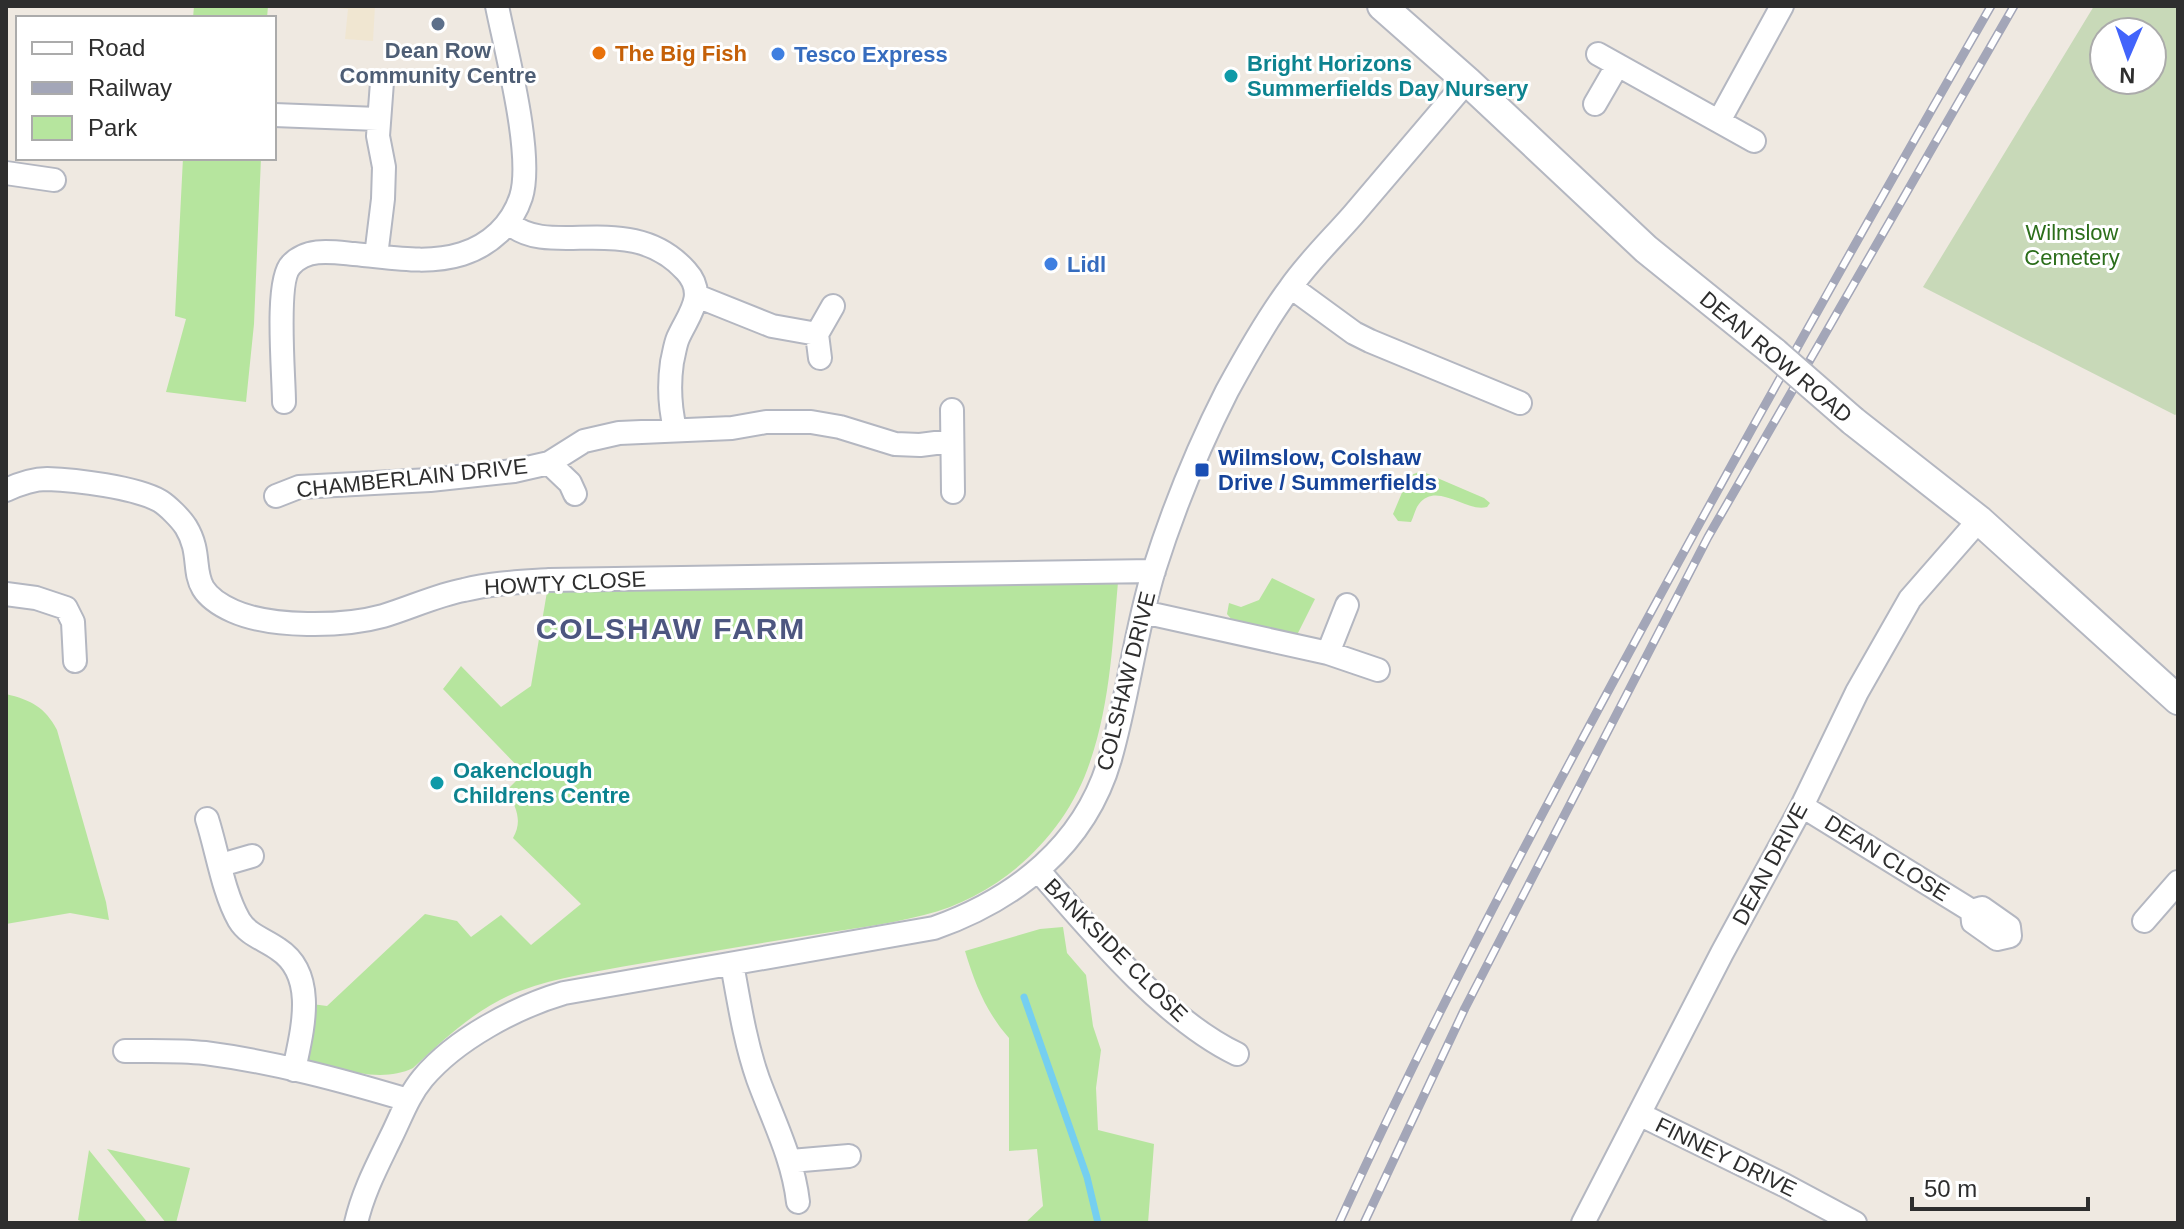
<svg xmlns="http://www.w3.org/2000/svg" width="2184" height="1229" viewBox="0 0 2184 1229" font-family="Helvetica,sans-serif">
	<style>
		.education { fill: #f0e6d1 }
		.green { fill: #b6e59e }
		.cemetery { fill: #c8d9b8; fill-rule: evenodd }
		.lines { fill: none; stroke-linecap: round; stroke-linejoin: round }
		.stream { stroke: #75cff0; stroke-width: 7 }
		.minor-casing { stroke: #b4b7c1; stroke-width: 26 }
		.tertiary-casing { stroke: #b4b7c1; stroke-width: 32 }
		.minor { stroke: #fff; stroke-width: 22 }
		.tertiary { stroke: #fff; stroke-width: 28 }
		.rail-casing { stroke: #a3a6b8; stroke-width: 9 }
		.rail { stroke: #fff; stroke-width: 6; stroke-dasharray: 18; stroke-linecap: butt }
		.tertiary-bridge-casing { stroke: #b4b7c1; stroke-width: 32; stroke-linecap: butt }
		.tertiary-bridge { stroke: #fff; stroke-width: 28 }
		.service-dot { fill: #5c6f8a; stroke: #fff; stroke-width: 3 }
		.food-dot { fill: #e8710a; stroke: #fff; stroke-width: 3 }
		.shop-dot { fill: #3f7fe0; stroke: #fff; stroke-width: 3 }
		.culture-dot { fill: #0f9aa8; stroke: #fff; stroke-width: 3 }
		.transit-dot { fill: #1a4fb4; stroke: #fff; stroke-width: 3 }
		.labels { text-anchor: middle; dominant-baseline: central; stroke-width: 6; stroke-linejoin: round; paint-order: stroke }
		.service-label { font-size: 22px; font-weight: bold; fill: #4e5e75; stroke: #fff }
		.food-label { font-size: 22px; font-weight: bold; fill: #c56008; stroke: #fff; text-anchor: start }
		.shop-label { font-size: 22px; font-weight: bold; fill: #366cbe; stroke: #fff; text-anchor: start }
		.culture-label { font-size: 22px; font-weight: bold; fill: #0d838f; stroke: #fff; text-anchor: start }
		.park-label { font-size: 22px; fill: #2c6e1b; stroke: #fff }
		.street-label { font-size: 22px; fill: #2e2e2e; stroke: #fff }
		.transit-label { font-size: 22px; font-weight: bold; fill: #164399; stroke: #fff; text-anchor: start }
		.district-label { font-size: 30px; font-weight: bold; letter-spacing: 2px; fill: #4d5680; stroke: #fff }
	</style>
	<rect width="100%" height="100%" fill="#efe9e1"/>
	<!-- education -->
	<path class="education" d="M313,6H375L373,41L345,39L348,9Z"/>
	<!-- green -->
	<path class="green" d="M194,6H268L267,18H193Z
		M183,158H261L254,324L246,402L166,392L186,319L175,316Z
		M1421,471L1484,498L1490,503L1487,507C1466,513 1437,481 1419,504C1415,509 1414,516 1411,522L1398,521L1393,514L1409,476Z
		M1119,571C1113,635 1111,701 1090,762C1065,837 1000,896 924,915C885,925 844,930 805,936C749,945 694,954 638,964C599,971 558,977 520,991C479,1006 444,1039 413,1068C379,1085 331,1066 296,1059L304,1003L327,1006L425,914L457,921L471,937L501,915L531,945L581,904L513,838C523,821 516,807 507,790L524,773L443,689L461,666L501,707L531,686L549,580Z
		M1272,578L1315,599L1297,635L1233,621L1227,614L1229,603L1241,607L1259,600Z
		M6,694C31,700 45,707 57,730L106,902L109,920L70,913L6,924Z
		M1063,927L1067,953L1086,975L1093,1026L1101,1050L1096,1088L1098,1130L1154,1144L1148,1223H1025L1043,1206L1037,1149L1009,1151V1038C986,1012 975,984 965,951L1040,929Z
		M107,1149L190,1168L176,1223H166Z
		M89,1150L148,1223H88L78,1220Z"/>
	<!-- cemetery -->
	<path class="cemetery" d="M2094,6H2178V413L2175,415L1923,287ZM2104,32H2152V80H2104Z"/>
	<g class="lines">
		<!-- stream -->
		<path class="stream" d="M1024,997L1087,1177L1098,1223"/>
		<!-- minor casing -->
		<g class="minor-casing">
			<path id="minor" d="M1598,54L1754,141
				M1595,104L1617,66
				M274,115L378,119
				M1719,121L1782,6
				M6,173L54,180
				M509,223C550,260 630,209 686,271C708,295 688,315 678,338C675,345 674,354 672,362C669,383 670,408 675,429
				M376,256L383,199L384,167L378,136L382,82
				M1291,287L1354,333L1370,341L1520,403
				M697,296L772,326L817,334
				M820,358L817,334L833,306
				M284,402C284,376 275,281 291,265C307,247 333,252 354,254C390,257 427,265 462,254C490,245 512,225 521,197C534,156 506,51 497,6
				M952,410L953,492
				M549,463L570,483L575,494
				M6,490C19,484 33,479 47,479C76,480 135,487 160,501C168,506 181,519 186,527C208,563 180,587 233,611C271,628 343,627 383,616C410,608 437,595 464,590C492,583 520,582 549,580L1154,571
				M276,496L299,487L430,480L514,471L549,463L584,441L619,433L732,428L766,422H811L840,427L895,444L920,445L951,441
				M6,594L36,598L66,608L73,622L75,661
				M1143,612L1328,653L1378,670
				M1328,653L1347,605
				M1802,806L1972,911
				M207,819C217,850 223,892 239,920C248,935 264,939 278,949C318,975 302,1031 294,1070
				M221,865L252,856
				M1038,870C1091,931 1164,1019 1237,1054
				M1982,908L2009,927L2010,936L1997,939L1973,922L1972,911Z
				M2144,921L2178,882
				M732,964C739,1002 745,1042 758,1079C773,1120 793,1158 798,1202
				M125,1051C151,1051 179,1050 205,1053C274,1062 341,1080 408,1100
				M1639,1114L1784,1185L1855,1223
				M791,1161L849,1156
				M356,1223C363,1192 377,1166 391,1137C401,1117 408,1096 423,1078C456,1039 516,1007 564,993L934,928C1016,899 1085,845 1110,759C1128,697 1135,632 1154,570C1173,510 1198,448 1227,391C1246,356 1266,320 1290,288C1308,262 1332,239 1353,215C1391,170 1429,126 1467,81
				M1583,1223L1722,953L1802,806L1857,692L1910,599L1979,520"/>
		</g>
		<!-- tertiary casing -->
		<g class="tertiary-casing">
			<path id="tertiary" d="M1382,6L1467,81L1646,249L1775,353
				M1853,421L1979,520L2178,700"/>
		</g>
		<!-- minor -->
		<use href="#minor" class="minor"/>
		<!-- tertiary -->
		<use href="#tertiary" class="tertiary"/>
		<!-- rail casing -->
		<g class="rail-casing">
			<path id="rail" d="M1339,1223C1430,1023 1533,829 1638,636C1753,424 1871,215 1991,6
				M1364,1223L1465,1008L1708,537L2014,6"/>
		</g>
		<!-- rail -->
		<use href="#rail" class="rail"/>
		<!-- tertiary-bridge casing -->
		<g class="tertiary-bridge-casing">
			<path id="tertiary-bridge" d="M1775,353L1853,421"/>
		</g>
		<!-- tertiary-bridge -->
		<use href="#tertiary-bridge" class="tertiary-bridge"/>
	</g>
	<!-- markers -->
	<circle class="service-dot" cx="438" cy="24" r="8"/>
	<circle class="food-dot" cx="599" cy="53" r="8"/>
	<g class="shop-dot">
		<circle cx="778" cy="54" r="8"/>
		<circle cx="1051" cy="264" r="8"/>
	</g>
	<g class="culture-dot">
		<circle cx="1231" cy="76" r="8"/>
		<circle cx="437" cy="783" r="8"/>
	</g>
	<rect class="transit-dot" x="1194" y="462" width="16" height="16" rx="4"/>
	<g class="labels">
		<!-- service labels -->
		<g class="service-label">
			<text x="438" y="50">Dean Row<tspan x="438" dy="25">Community Centre</tspan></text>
		</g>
		<!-- food labels -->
		<g class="food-label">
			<text x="615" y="53">The Big Fish</text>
		</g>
		<!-- shop labels -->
		<g class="shop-label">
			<text x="794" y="54">Tesco Express</text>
			<text x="1067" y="264">Lidl</text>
		</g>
		<!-- culture labels -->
		<g class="culture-label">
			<text x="1247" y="63">Bright Horizons<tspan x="1247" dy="25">Summerfields Day Nursery</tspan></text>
			<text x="453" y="770">Oakenclough<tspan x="453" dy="25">Childrens Centre</tspan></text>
		</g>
		<!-- park labels -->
		<g class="park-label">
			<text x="2072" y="232">Wilmslow<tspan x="2072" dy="25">Cemetery</tspan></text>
		</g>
		<!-- street labels -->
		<g class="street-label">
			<text transform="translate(1776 357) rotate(40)">DEAN ROW ROAD</text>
			<text transform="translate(412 478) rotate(-6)">CHAMBERLAIN DRIVE</text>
			<text transform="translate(565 583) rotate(-3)">HOWTY CLOSE</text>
			<text transform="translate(1126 681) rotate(-76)">COLSHAW DRIVE</text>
			<text transform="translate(1887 858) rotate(32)">DEAN CLOSE</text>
			<text transform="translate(1770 864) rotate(-62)">DEAN DRIVE</text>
			<text transform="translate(1116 950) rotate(45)">BANKSIDE CLOSE</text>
			<text transform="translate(1726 1157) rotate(26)">FINNEY DRIVE</text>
		</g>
		<!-- transit labels -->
		<g class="transit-label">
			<text x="1218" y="457">Wilmslow, Colshaw<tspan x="1218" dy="25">Drive / Summerfields</tspan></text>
		</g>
		<!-- district labels -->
		<g class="district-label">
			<text x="671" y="628">COLSHAW FARM</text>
		</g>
	</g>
	<!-- border -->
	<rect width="2184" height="1229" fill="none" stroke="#2e2e2e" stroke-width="16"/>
	<!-- legend -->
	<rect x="16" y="16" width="260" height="144" fill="#ffffff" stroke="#ababab" stroke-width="2"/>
	<rect x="32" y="42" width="40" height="12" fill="#ffffff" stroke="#ababab" stroke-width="2"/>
	<text x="88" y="56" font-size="24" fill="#2e2e2e">Road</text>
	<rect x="32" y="82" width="40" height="12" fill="#a3a6b8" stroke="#ababab" stroke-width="2"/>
	<text x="88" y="96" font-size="24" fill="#2e2e2e">Railway</text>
	<rect x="32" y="116" width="40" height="24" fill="#b6e59e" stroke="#ababab" stroke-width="2"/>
	<text x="88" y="136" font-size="24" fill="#2e2e2e">Park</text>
	<!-- north arrow -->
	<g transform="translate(2128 56) rotate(182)"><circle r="38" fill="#ffffff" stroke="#ababab" stroke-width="2"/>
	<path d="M0-6L14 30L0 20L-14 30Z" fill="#4264fb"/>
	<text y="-12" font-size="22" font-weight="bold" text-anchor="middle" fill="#2e2e2e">N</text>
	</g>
	<!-- scale -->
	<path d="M1912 1197v12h176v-12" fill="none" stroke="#2e2e2e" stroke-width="4"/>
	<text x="1924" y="1197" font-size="24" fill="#2e2e2e" stroke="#ffffff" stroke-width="6" paint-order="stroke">50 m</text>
</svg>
